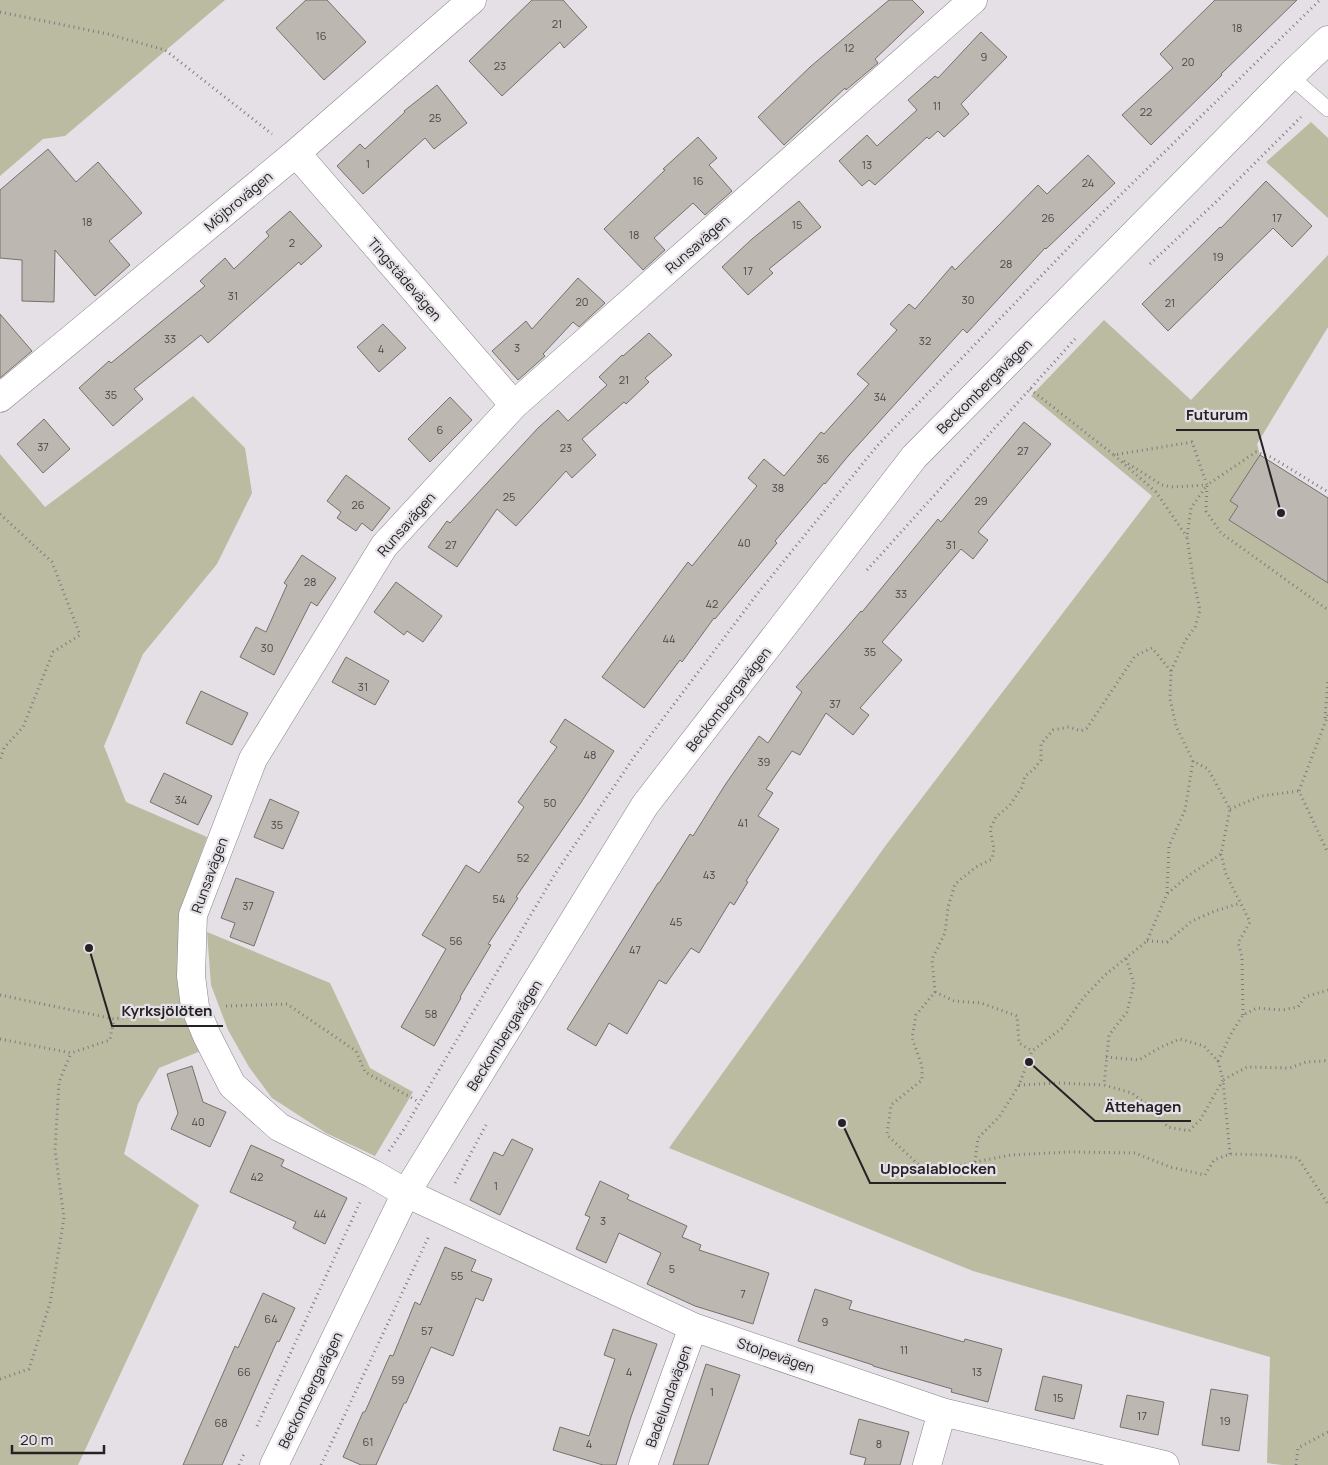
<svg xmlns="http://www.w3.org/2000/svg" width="1328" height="1465" viewBox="0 0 1328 1465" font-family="Manrope,sans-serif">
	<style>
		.green { fill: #babba1 }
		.building { fill: #bdb7b2; stroke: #76716c }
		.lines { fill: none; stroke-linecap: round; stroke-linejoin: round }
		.lane-casing { stroke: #878389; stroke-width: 16 }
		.street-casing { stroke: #878389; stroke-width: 29 }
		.path { stroke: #7e7b7f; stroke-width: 3; stroke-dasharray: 1 4; stroke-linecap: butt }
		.lane { stroke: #fff; stroke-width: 15 }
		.street { stroke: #fff; stroke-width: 28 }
		.labels { text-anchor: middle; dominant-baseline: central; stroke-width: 4.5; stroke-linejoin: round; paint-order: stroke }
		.number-label { font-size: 11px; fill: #4a4748 }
		.street-label { font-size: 14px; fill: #242225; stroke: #e4e0e6 }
		.leader { fill: none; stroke: #242225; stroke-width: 2 }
		.callout-dot { fill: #242225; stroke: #e4e0e6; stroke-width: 2 }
		.callout-label { font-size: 15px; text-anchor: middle; font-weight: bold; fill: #242225; stroke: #e4e0e6; stroke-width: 4.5; stroke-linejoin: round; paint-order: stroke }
	</style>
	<rect width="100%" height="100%" fill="#e4e0e6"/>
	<!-- green -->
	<path class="green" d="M0,0H225L65,136L43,139L0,176Z
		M1311,122L1328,138V218L1266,162Z
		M1328,255V327L1257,444L1260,455L1231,501L1238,506L1229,520L1328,583V1465H1282L1267,1463L1270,1357L973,1271L669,1148L886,845L1152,496L1031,396L1104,320L1191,400Z
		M193,396L245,448L252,493L217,564L143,654L104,746L126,802L207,837L179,913L178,983L203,1050L159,1068L138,1104L124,1154L199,1205L78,1465H0V454L45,507Z
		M207,932L330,983L370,1068L413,1092L375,1156L326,1133L272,1098L249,1067L228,1030L211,985Z"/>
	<!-- building -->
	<path class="building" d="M306,0H327L366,42L324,80L276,28Z
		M532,0H563L587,27L564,48L560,42L502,96L469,61Z
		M889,0H912L924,12L875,59L878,63L846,90L845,88L784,145L758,117L810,67Z
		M1215,0H1297L1221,74L1222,75L1151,145L1122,115L1173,68L1160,54Z
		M981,32L1007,57L961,104L969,114L944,137L938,131L929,139L927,137L875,185L869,180L862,186L839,161L867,135L877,146L917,110L908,100L935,76L938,78Z
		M437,85L467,123L434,149L425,138L363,194L337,166L360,144L365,149L405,112L404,111Z
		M698,137L717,158L709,165L732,191L705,215L693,203L654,238L665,250L643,270L604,229L665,170L663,169Z
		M48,149L76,182L98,162L142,213L109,241L130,265L95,296L55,250L54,302L22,301V260L0,258V190Z
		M1088,155L1115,183L1046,249L1045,248L967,333L963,329L849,455L825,484L824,483L775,541L777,543L715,619L714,618L682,662L680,660L644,708L602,677L688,562L692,566L757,486L748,478L764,459L784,476L821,432L824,434L869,384L857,374L897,330L890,324L909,304L915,309L952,266L955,270L1038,185L1047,194Z
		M1266,181L1312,226L1292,247L1273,228L1168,331L1142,304L1220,227L1221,228Z
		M799,201L821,227L769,269L773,273L748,295L722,267L752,239Z
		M290,211L322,246L301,265L299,262L208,343L201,335L134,389L143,399L113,426L79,388L109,361L111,363L205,286L200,281L225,258L234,269L269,236L266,232Z
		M578,278L605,303L579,327L573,322L543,354L545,356L518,380L492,351L526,321L532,329Z
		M0,314L32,351L0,378Z
		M383,324L406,348L379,372L357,347Z
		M649,333L672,355L645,378L649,382L626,404L624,402L582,439L596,455L572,478L566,471L516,526L497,509L457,567L428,547L447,521L450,523L538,428L558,410L568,421L607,385L599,377L622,355L623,356Z
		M450,397L472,420L430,462L408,439Z
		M44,419L70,449L43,473L17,444Z
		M1024,422L1051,444L978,532L988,540L973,559L961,549L882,642L902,660L860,708L869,715L853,735L826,713L800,755L792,751L766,789L773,793L758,816L779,829L746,881L748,882L734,905L730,902L699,953L691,948L666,984L659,980L627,1034L609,1023L596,1046L567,1029L658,883H659L690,834L693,836L725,785L759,736L768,743L802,692L796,687L861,611L862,612L938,519L941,522Z
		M1260,455L1328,498V583L1229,520L1238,506L1230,501Z
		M346,475L390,508L372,531L362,523L356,531L337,518L341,512L327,501Z
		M302,555L336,578L317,606L311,602L274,675L240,657L256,627L266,632L287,585L284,583Z
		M396,582L442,616L423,642L407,631L404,635L374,612Z
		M346,657L389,681L375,705L332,682Z
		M201,691L248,713L232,745L186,723Z
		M565,719L614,751L580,804L516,897L518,898L488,944L491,945L460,997L461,998L434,1046L401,1027L446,949L422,935L466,865L479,873L524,807L518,802L557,747L550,742Z
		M164,773L212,796L198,825L150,802Z
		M270,799L299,812L283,849L254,837Z
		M236,878L274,892L254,946L230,937L235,923L221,918Z
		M192,1066L203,1102L226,1112L210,1147L171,1129L178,1113L167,1074Z
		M512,1139L533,1149L500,1215L470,1200L494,1152L503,1156Z
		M251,1145L284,1160L281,1166L347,1198L325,1244L293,1228L296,1222L230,1192Z
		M600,1181L629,1195L627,1199L687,1226L682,1237L701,1245L699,1250L769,1273L753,1324L695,1306L647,1284L661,1253L619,1233L606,1263L576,1249L590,1217L585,1215Z
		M445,1247L476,1260L471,1271L492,1279L483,1301L476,1298L453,1356L431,1347L406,1403H404L376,1465H361L343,1457L363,1412H365L390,1355L393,1356L415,1302L420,1305Z
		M815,1289L852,1301L849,1309L964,1342L965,1339L1002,1349L988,1402L951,1392L952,1389L873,1366V1365L798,1341Z
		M263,1293L295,1308L279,1342L277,1341L222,1465H183L235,1346L238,1348Z
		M613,1329L657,1344L631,1417L616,1465H603L553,1450L560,1427L589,1436L615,1359L604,1355Z
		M706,1364L740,1375L708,1465H673Z
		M1043,1376L1082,1385L1074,1419L1035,1410Z
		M1211,1389L1248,1395L1239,1451L1202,1445Z
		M1127,1395L1164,1402L1158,1435L1120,1427Z
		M859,1419L909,1432L900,1465H864L866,1458L850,1454Z"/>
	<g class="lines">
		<!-- lane casing -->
		<g class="lane-casing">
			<path id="lane" d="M1290,76L1328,109"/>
		</g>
		<!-- street casing -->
		<g class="street-casing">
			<path id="street" d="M973,0L514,405L384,546L253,759L193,915L191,976L195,1007L207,1036L232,1085L279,1127L373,1174L406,1193L693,1327L942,1412L1165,1465
				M296,153L514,405
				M0,398L296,153L472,0
				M274,1465L406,1193L645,805L914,457L1290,76L1328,40
				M643,1465L693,1327
				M927,1465L942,1412"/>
		</g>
		<!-- path -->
		<path class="path" d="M0,12L108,34L165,50L272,134
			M1150,264L1219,199L1301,117
			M1030,389L1114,455L1192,442L1207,485L1256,452L1271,457L1328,492
			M1114,455L1156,492L1187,537
			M1124,461L1162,485L1173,487L1207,485
			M1207,486L1206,511L1221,533L1328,610
			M0,514L52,562L80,635L53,652L23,727L4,748L0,760
			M867,570L1075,339
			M1171,671L1152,648L1135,656L1087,728L1081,731L1069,727L1053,730L1041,744V760L1034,769L1025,776L1022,787L1010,805L996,817L990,829L994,849L992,859L976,867L955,884L948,907L945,933L932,959L935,992L916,1015L912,1038L922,1066V1080L891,1105L887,1135L923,1169L943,1170L975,1162L1011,1155L1071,1152L1135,1153L1170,1167L1205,1175L1214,1160L1230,1154L1267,1155L1298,1158L1328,1204
			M1328,715L1299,791L1328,853
			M1325,718L1328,680
			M1230,809L1261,796L1299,791
			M1221,854L1226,874L1250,922L1238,943L1242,957L1243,1015
			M1167,893L1169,846L1185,810L1193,761
			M1147,941L1167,942L1192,921L1215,911L1241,903
			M935,992L954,1001L981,1003L1017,1016L1019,1043L1032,1051
			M0,995L114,1019L167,1011
			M226,1006L287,1004L356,1051L365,1072L419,1102
			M0,1039L71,1053L110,1040L114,1019
			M1106,1057L1139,1060L1161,1047L1180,1039L1204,1046L1218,1061L1223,1080L1200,1120L1189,1131L1168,1127L1154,1111L1132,1093L1104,1085L1109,1035L1127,1012L1134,984L1126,958
			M1218,1061L1231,1034L1243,1015L1257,1008L1282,1010L1298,1007L1305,997L1328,990
			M1019,1085L1058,1083L1104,1085
			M389,1151L404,1129L555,874L634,757L758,593L877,446L1099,216L1320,0
			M1230,1154L1223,1080L1247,1067L1290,1068L1306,1062L1325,1061L1328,1064
			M975,1162L978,1138L999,1117L1019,1085L1032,1051L1062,1028L1084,997L1105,975L1147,941L1167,894L1188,876L1221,854L1230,809L1208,769L1193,761L1176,726L1170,699L1171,671L1185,641L1195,627L1200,610L1193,578L1187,537L1191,508L1207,485
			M455,1183L486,1125
			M0,1379L29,1369L50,1303L64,1218L55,1150L59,1082L71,1053
			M257,1426L361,1200
			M239,1465L244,1454
			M321,1465L429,1236
			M1296,1465L1298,1448L1328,1432"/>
		<!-- lane -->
		<use href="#lane" class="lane"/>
		<!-- street -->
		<use href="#street" class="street"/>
	</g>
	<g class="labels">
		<!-- number labels -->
		<g class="number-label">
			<text x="557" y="23">21</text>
			<text x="1237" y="27">18</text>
			<text x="321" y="35">16</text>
			<text x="849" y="47">12</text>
			<text x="984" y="56">9</text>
			<text x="1188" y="61">20</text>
			<text x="500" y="65">23</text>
			<text x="937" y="105">11</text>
			<text x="1146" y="111">22</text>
			<text x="435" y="117">25</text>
			<text x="368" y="163">1</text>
			<text x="867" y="164">13</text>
			<text x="698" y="180">16</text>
			<text x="1088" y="182">24</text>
			<text x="1048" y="217">26</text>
			<text x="1277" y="217">17</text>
			<text x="87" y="221">18</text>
			<text x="797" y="224">15</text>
			<text x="634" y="234">18</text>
			<text x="292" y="242">2</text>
			<text x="1218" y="256">19</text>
			<text x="1006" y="263">28</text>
			<text x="748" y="270">17</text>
			<text x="233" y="295">31</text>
			<text x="968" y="299">30</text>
			<text x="582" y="301">20</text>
			<text x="1170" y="302">21</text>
			<text x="170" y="338">33</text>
			<text x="925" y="340">32</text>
			<text x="517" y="347">3</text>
			<text x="381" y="348">4</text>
			<text x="624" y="379">21</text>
			<text x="111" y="394">35</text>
			<text x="880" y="396">34</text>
			<text x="440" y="429">6</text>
			<text x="43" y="446">37</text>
			<text x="566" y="447">23</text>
			<text x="1023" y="450">27</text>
			<text x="823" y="458">36</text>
			<text x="778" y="487">38</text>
			<text x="509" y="496">25</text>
			<text x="981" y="500">29</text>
			<text x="358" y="504">26</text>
			<text x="744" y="542">40</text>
			<text x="451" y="544">27</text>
			<text x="951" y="544">31</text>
			<text x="310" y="581">28</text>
			<text x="901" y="593">33</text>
			<text x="712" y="603">42</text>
			<text x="669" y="638">44</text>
			<text x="267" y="647">30</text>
			<text x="870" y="651">35</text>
			<text x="363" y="686">31</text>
			<text x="835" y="703">37</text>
			<text x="590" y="754">48</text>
			<text x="764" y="761">39</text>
			<text x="181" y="799">34</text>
			<text x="550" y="802">50</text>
			<text x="743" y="822">41</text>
			<text x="277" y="824">35</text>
			<text x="523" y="857">52</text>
			<text x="709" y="874">43</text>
			<text x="499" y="898">54</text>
			<text x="248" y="905">37</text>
			<text x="676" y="921">45</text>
			<text x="456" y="940">56</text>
			<text x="635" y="949">47</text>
			<text x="431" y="1013">58</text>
			<text x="198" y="1121">40</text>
			<text x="257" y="1176">42</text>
			<text x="496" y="1185">1</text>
			<text x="320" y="1213">44</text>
			<text x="603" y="1220">3</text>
			<text x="672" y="1268">5</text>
			<text x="457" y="1275">55</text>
			<text x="743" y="1293">7</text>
			<text x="271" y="1318">64</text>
			<text x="825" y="1321">9</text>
			<text x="427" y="1330">57</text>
			<text x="904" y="1349">11</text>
			<text x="244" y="1371">66</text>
			<text x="629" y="1371">4</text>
			<text x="977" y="1371">13</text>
			<text x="398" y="1379">59</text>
			<text x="712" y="1391">1</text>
			<text x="1058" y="1397">15</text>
			<text x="1142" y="1415">17</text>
			<text x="1225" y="1420">19</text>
			<text x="221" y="1422">68</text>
			<text x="368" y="1441">61</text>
			<text x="589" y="1443">4</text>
			<text x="879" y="1443">8</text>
		</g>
		<!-- street labels -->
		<g class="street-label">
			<text transform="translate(238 201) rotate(-40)">Möjbrovägen</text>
			<text transform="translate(697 244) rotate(-41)">Runsavägen</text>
			<text transform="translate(405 279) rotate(49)">Tingstädevägen</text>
			<text transform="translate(984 386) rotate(-45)">Beckombergavägen</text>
			<text transform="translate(406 524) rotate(-49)">Runsavägen</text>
			<text transform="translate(728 699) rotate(-52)">Beckombergavägen</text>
			<text transform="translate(209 875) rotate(-70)">Runsavägen</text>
			<text transform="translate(504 1035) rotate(-58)">Beckombergavägen</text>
			<text transform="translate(776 1355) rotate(19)">Stolpevägen</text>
			<text transform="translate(310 1390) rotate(-64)">Beckombergavägen</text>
			<text transform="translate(668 1396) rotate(-70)">Badelundavägen</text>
		</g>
	</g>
	<!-- callouts -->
	<path class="leader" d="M1281 513L1258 430H1176M89 948L112 1026H223M1029 1062L1095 1121H1191M842 1123L870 1183H1006"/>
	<g class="callout-dot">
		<circle cx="1281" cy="513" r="5"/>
		<circle cx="89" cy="948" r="5"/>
		<circle cx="1029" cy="1062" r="5"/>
		<circle cx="842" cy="1123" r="5"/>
	</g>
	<g class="callout-label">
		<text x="1217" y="420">Futurum</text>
		<text x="167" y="1016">Kyrksjölöten</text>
		<text x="1143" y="1112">Ättehagen</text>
		<text x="938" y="1174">Uppsalablocken</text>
	</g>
	<!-- scale -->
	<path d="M12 1445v8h92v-8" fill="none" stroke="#242225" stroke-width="2.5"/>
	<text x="20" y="1445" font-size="15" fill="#242225" stroke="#e4e0e6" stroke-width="4" paint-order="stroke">20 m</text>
</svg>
